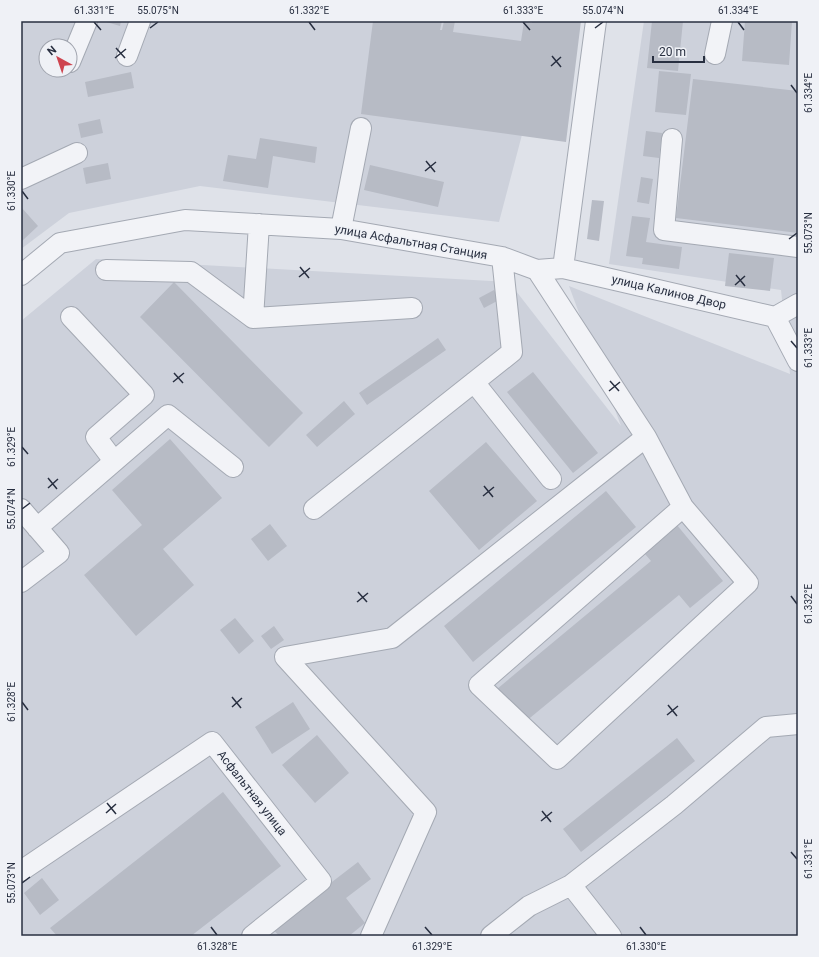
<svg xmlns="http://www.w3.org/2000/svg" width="819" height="957" viewBox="0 0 819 957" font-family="Roboto,sans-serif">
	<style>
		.built { fill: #cdd1db; fill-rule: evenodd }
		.building { fill: #b7bbc5 }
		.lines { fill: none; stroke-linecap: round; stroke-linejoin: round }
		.minor-casing { stroke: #a4a9b3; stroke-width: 22 }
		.minor { stroke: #f2f3f7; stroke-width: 20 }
		.ticks { fill: none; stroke: #282f40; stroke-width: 1.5 }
		.labels { text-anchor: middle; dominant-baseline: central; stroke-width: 3.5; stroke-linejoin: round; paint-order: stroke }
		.street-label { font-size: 12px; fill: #282f40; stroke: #eff1f6 }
		.neatline { fill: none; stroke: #282f40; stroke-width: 1.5 }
		.ticks-label { font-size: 10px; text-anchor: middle; fill: #282f40 }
	</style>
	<rect width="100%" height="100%" fill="#dfe2e9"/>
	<!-- built -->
	<path class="built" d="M21,21H552L499,222L200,186L69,213L21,249ZM46,46H70V70H46Z
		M644,21H798V936H21V321L96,259L509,282L621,426L569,286L790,374L781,290L609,264Z"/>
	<!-- building -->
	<path class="building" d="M103,21H121L120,26Z
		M373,21H442L440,30H442L444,21H455L453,32L521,41L524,22L532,23V21H581L566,142L361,114Z
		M652,21H683L678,71L647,68Z
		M745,21H792L789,65L742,61Z
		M659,71L691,74L686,115L655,112Z
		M131,72L134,88L88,97L85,82Z
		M693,79L798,91V233L676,218Z
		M100,119L103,133L81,138L78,124Z
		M646,131L662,133L659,158L643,156Z
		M260,138L317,147L315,163L273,156L268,188L223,181L228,155L256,159Z
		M108,163L111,179L86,184L83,168Z
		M370,165L444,182L438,207L364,190Z
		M641,177L653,179L649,204L637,202Z
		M592,200L604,201L599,241L587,239Z
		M21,207L38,226L21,242Z
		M632,216L650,218L646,242L682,247L679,269L642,264L643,258L626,256Z
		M729,253L774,258L770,291L725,286Z
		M174,282L303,413L269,447L140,317Z
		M494,290L499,300L484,308L479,298Z
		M438,338L446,350L367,405L359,393Z
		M533,372L598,453L573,473L507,392Z
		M344,401L355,414L317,447L306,435Z
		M170,439L222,498L163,549L194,585L136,636L84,575L142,525L112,490Z
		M486,442L537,501L479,550L429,491Z
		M606,491L636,527L473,662L444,626Z
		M672,519L723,581L690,608L679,595L525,722L497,689L651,561L639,547Z
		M270,524L287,546L268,561L251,539Z
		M235,618L254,641L239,654L220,630Z
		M274,626L284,640L271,649L261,636Z
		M293,702L310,729L272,754L255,727Z
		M317,735L349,773L315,803L282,765Z
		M677,738L695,761L581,852L563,829Z
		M223,792L281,866L191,936H57L50,928Z
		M358,862L371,879L346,898L365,923L349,936H279L272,928Z
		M42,878L59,900L40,915L24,893Z"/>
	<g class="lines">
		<!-- minor casing -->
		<g class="minor-casing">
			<path id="minor" d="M715,54L722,21
				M127,56L140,21
				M70,62L87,21
				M672,139L664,230L798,247
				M21,179L77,153
				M341,229L361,128
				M563,268L775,317
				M106,270L191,272L253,318L412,308
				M21,275L60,243L185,220L341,229L502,257L537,270L563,268L596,21
				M71,317L144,395L96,437L114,461
				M775,317L798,361
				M775,317L798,304
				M253,318L259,224
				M474,382L551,479
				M646,437L683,507L748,583L557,759L479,685L683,507
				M21,509L59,553L21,582
				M314,509L512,352L502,257
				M37,528L168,415L233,467
				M21,871L212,742L321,881L252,936
				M571,885L611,936
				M371,936L426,812L285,657L392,638L646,437L537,270
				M491,936L529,906L571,885L674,805L766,727L798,724"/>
		</g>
		<!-- minor -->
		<use href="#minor" class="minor"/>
	</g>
	<!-- ticks -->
	<path class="ticks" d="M94,22L101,30M309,22L315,30M523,22L530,30M738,22L744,30M150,28L158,22M595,28L603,22M116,48L125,58M552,56L561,67M115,58L126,49M551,66L561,57M791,85L797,93M426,161L435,172M425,171L436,162M22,191L28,199M789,239L797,233M300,267L309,278M736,275L745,286M299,277L310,268M735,285L745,276M791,341L797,348M174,373L183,383M610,381L619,391M173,382L184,373M609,391L620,382M22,447L28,454M48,478L57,489M484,486L493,497M48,488L58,479M483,496L494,487M22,509L30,503M358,592L367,602M791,596L797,604M357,602L368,593M232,697L241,708M22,702L28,710M668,705L677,716M232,707L242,698M667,715L678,706M107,803L116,814M542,811L551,822M106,813L116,804M541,821L552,812M791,852L797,859M22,883L30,877M211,927L217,935M425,927L432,935M640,927L646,935"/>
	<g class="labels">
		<!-- street labels -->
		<g class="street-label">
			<text transform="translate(411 242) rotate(10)">улица Асфальтная Станция</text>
			<text transform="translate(669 292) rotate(13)">улица Калинов Двор</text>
			<text transform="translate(252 793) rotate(52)">Асфальтная улица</text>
		</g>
	</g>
	<!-- border -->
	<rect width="819" height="957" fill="none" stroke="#eff1f6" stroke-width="44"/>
	<!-- north arrow -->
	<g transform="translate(58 58) rotate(320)"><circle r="19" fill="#eff1f6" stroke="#9fa3ad"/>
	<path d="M0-3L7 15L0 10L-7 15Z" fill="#ce444f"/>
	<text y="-6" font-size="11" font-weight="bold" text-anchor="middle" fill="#282f40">N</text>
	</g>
	<!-- scale -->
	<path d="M653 56v6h51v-6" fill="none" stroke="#282f40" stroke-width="2"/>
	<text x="659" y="56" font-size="12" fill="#282f40" stroke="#eff1f6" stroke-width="3" paint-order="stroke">20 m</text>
	<rect x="22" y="22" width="775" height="913" class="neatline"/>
	<g class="ticks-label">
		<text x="94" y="14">61.331°E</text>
		<text x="158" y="14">55.075°N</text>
		<text x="309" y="14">61.332°E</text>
		<text x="523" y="14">61.333°E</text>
		<text x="603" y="14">55.074°N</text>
		<text x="738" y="14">61.334°E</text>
		<text transform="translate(808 93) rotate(-90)" y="4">61.334°E</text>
		<text transform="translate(11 191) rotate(-90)" y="4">61.330°E</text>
		<text transform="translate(808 233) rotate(-90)" y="4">55.073°N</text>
		<text transform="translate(808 348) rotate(-90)" y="4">61.333°E</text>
		<text transform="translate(11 447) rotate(-90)" y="4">61.329°E</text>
		<text transform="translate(11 509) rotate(-90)" y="4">55.074°N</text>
		<text transform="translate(808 604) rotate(-90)" y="4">61.332°E</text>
		<text transform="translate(11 702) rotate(-90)" y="4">61.328°E</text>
		<text transform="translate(808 859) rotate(-90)" y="4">61.331°E</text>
		<text transform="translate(11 883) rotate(-90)" y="4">55.073°N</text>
		<text x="217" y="950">61.328°E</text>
		<text x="432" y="950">61.329°E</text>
		<text x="646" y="950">61.330°E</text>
	</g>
</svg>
